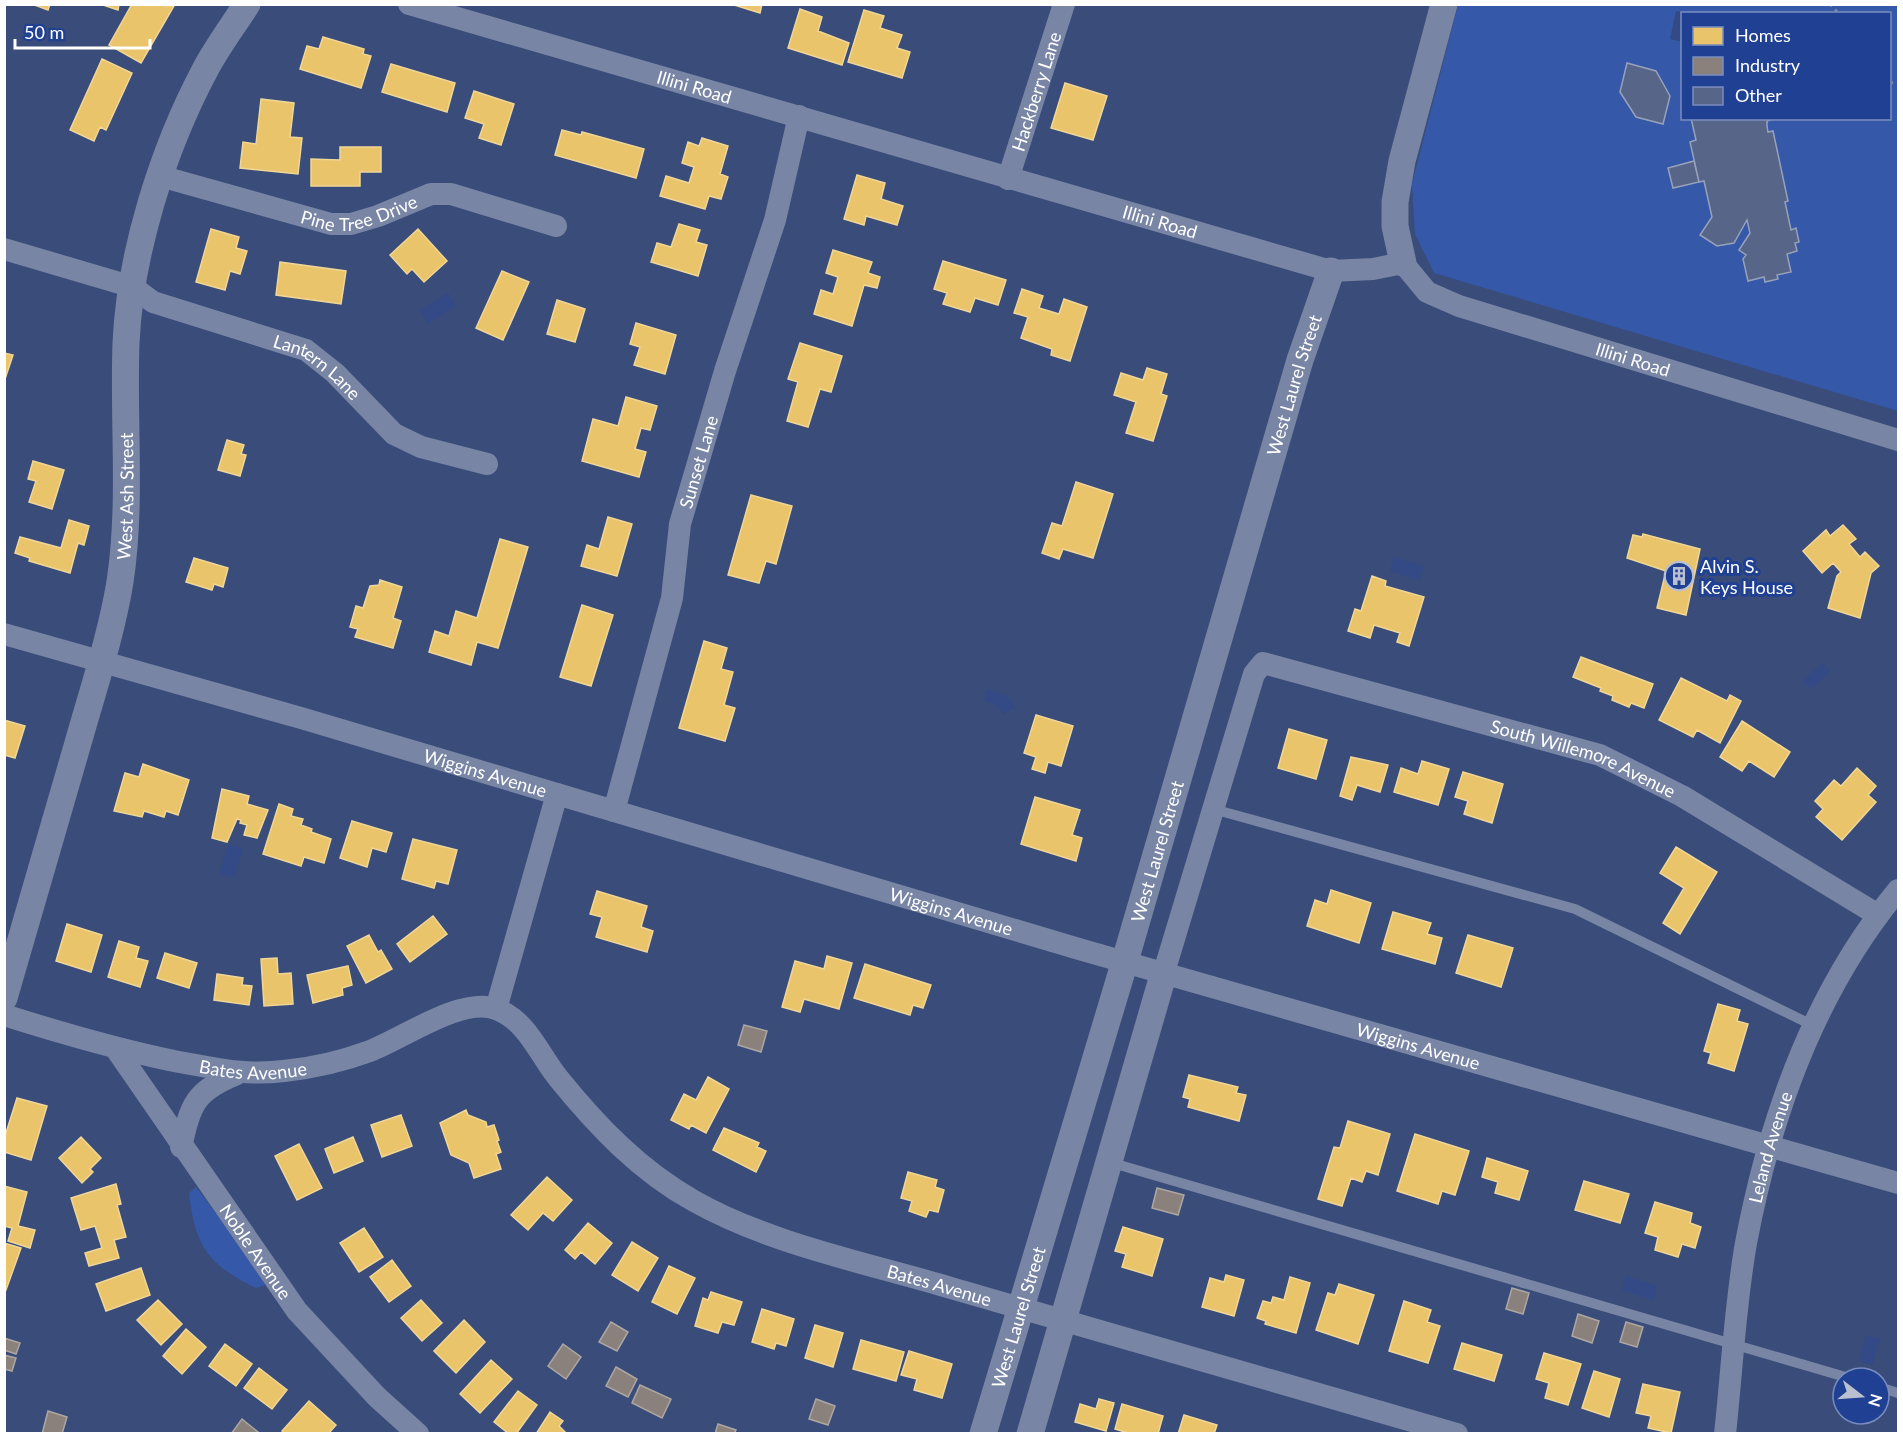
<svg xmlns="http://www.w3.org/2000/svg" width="1903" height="1438" viewBox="0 0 1903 1438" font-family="Lato,sans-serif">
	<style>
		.green { fill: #3558a9; fill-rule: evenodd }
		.water { fill: #334a86 }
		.homes { fill: #e9c46a; stroke: #f0d697; stroke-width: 1.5 }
		.industry { fill: #8a817c; stroke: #ada7a3; stroke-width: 1.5 }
		.building { fill: #566588; stroke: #98a1ba; stroke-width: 1.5 }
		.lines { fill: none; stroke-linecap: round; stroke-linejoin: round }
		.path { stroke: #7885a4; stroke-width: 3; stroke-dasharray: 3 4.5; stroke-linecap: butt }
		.service { stroke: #7885a4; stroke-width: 10 }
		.minor { stroke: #7885a4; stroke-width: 22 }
		.tertiary { stroke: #7885a4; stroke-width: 27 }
		.labels { text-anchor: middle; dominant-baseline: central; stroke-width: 6; stroke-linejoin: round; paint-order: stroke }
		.street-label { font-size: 18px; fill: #fff; stroke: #204193 }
		.poi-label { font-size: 18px; fill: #fff; stroke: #204193; text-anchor: start }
	</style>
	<rect width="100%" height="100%" fill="#3a4c79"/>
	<!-- green -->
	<path class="green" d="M1458,5H1898V411L1434,273L1415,234L1412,184ZM1682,14H1890V118H1682Z
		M196,1187L252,1261L265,1285L256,1288C208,1265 195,1246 189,1193Z"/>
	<!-- water -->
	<path class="water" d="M1676,11L1689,13L1682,14V42L1670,39Z
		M448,293L456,306L428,324L420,310Z
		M1394,557L1424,566L1420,580L1390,571Z
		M1822,663L1830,672L1811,689L1803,681Z
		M987,689L1008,696L1014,707L1004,714L996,705L985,701Z
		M228,844L243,848L235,878L219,874Z
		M1626,1276L1657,1286L1653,1300L1622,1290Z
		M1866,1335L1880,1339L1872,1365L1859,1361Z"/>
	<!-- homes -->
	<path class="homes" d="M32,4H50L48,10Z
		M100,4H119L118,10Z
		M132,4L174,6L141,63L109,45Z
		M731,4H762L760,13Z
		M800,9L822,17L818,31L849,43L842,65L788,48Z
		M864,10L884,16L880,28L902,35L897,48L910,52L902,78L848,62Z
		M323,37L364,49L363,54L371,56L361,88L300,69L307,46L319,49Z
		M102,59L132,73L106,130L100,127L94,141L70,130Z
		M391,64L455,83L447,112L382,92Z
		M1065,83L1107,96L1093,140L1051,128Z
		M474,91L514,104L501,145L479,138L484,124L465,118Z
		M261,99L294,103L290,137L302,138L298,174L240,168L243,142L256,144Z
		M562,130L581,135L582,132L644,149L636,178L555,155Z
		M702,138L728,146L720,174L728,177L721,199L709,196L705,209L660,196L666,176L689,183L694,167L682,163L688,142L699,146Z
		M340,147H381V172H360V186H311V159L340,160Z
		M857,175L885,183L881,199L903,206L897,225L866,216L864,225L844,219Z
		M679,224L700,230L696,242L707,245L698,276L651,262L657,243L671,247Z
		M211,229L239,237L236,248L247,251L240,274L230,271L225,290L196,282Z
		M418,229L447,261L424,282L412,269L407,274L390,255Z
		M833,250L872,262L868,273L880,277L877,288L864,285L852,326L814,314L821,290L833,294L838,277L826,273Z
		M943,261L1006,280L998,305L975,298L970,312L943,304L947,293L934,289Z
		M280,262L346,271L341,304L276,295Z
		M502,271L529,282L503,340L476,328Z
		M1022,289L1043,296L1039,308L1059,314L1064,299L1087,307L1070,361L1051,355L1052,349L1021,338L1028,317L1014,313Z
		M557,300L585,309L575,342L547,334Z
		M636,323L676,335L665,374L634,365L640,347L630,344Z
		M800,343L842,356L831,392L820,389L808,427L787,421L798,382L788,379Z
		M4,353L13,355L4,382Z
		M1147,368L1167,374L1161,394L1167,396L1153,441L1126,433L1136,402L1114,395L1121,373L1143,380Z
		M626,397L657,406L650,430L641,428L635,449L646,452L639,477L582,461L593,419L618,426Z
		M227,440L244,445L241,454L246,455L240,476L218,470Z
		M33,461L64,470L52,509L29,502L36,481L28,479Z
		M1076,482L1113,494L1093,558L1063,549L1059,559L1042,553L1052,523L1062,526Z
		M751,495L792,506L776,564L766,561L759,583L728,575Z
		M608,517L632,524L617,576L581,566L587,545L599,549Z
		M69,520L89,526L84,545L78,543L70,573L29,561L30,558L15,553L20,537L61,548Z
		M1843,525L1856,539L1849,544L1860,557L1865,552L1879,566L1871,573L1860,618L1828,608L1837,576L1841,572L1833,563L1822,573L1803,551L1826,530L1830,536Z
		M1643,534L1700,549L1686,615L1657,608L1666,571L1627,558L1633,535L1642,537Z
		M500,539L528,547L498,648L477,642L471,665L429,652L435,631L449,636L456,611L477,618Z
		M194,558L228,568L223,587L214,584L212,590L186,582Z
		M1372,576L1386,581L1385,586L1424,597L1409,646L1397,642L1400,633L1374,625L1370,638L1348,631L1355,609L1361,611Z
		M380,580L402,587L393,618L401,621L393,648L355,637L358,629L350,627L356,606L363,608L370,586L379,585Z
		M582,605L613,615L591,686L560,677Z
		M704,641L727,648L721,669L733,672L724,705L735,708L725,741L679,728Z
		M1581,657L1653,684L1644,708L1631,703L1629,707L1612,700L1613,696L1600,691L1601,688L1573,677Z
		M1681,678L1727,701L1730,695L1741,701L1720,743L1697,730L1693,737L1659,720Z
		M1036,715L1073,726L1061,766L1048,762L1045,773L1032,769L1036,757L1024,753Z
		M4,720L25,726L15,758L4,755Z
		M1742,721L1790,752L1774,777L1749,761L1742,771L1720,757Z
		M1289,729L1327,740L1316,779L1278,768Z
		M1351,757L1388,765L1380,792L1357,785L1352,800L1340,796Z
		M1422,761L1449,769L1438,805L1394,792L1401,768L1418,774Z
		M143,764L189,780L178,815L166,811L164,817L144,811L142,817L114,811L125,773L139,777Z
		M1857,768L1876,786L1868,795L1876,802L1842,840L1816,817L1823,809L1815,801L1834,780L1841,786Z
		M1463,772L1503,784L1492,823L1464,814L1468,801L1455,797Z
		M222,789L249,796L247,804L268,810L257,838L244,835L247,825L240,823L241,820L237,819L227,842L212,838Z
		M1035,797L1080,810L1072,835L1082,838L1076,861L1021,844Z
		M279,804L293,809L291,816L303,819L301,825L312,829L311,832L331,839L324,863L304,857L301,866L263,854Z
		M352,821L392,833L386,852L372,848L367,867L340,858Z
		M413,839L457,850L448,884L436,881L434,888L402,879Z
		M1676,847L1717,872L1680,934L1663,923L1684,888L1660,873Z
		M1331,890L1371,903L1359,943L1307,926L1315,900L1327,904Z
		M597,891L647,906L641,927L653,931L647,952L596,937L602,917L590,914Z
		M1393,912L1431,923L1427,934L1442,938L1435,964L1382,949Z
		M433,916L447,934L410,962L397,944Z
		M67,924L102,935L91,972L56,961Z
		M369,935L378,952L381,950L392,969L366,983L347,946Z
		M1468,935L1513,948L1501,987L1456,973Z
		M119,941L139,947L136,958L148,961L140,987L108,977Z
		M165,953L197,963L189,988L157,978Z
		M827,956L852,963L839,1009L804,999L800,1012L782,1007L795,961L824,969Z
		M277,958L278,974L291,973L293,1004L264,1006L261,959Z
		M865,964L931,985L923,1008L913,1005L910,1015L854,998Z
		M348,966L352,985L342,988L343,995L313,1003L307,975Z
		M217,974L243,978L242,985L252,986L249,1005L214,1000Z
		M1718,1004L1740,1010L1737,1021L1748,1024L1734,1071L1708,1063L1711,1053L1704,1051Z
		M1189,1075L1238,1087L1236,1093L1246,1095L1239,1121L1188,1107L1190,1099L1183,1097Z
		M708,1077L729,1089L706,1133L691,1125L689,1129L671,1120L684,1094L696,1100Z
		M17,1098L47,1106L31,1160L4,1152V1139Z
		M466,1110L468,1115L486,1122L487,1127L494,1125L499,1140L497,1141L501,1152L496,1154L501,1169L474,1178L469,1163L451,1155L440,1123Z
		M401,1115L412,1146L382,1157L371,1125Z
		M1348,1121L1390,1134L1378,1175L1366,1171L1362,1182L1351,1178L1342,1206L1318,1199L1334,1147L1340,1148Z
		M724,1128L759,1143L757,1147L766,1151L756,1172L713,1150Z
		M1415,1134L1469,1151L1455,1195L1442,1191L1438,1204L1397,1191Z
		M81,1137L101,1158L90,1169L93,1172L82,1183L59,1158Z
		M353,1137L363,1161L334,1173L325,1149Z
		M299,1144L322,1188L297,1200L275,1156Z
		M1487,1158L1528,1171L1519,1200L1495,1193L1498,1182L1482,1177Z
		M908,1172L937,1180L935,1187L944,1190L938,1212L929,1210L926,1217L909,1211L912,1201L901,1198Z
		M547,1177L572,1200L553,1221L543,1213L528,1230L511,1215Z
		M1584,1181L1629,1194L1620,1223L1575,1210Z
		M116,1184L121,1204L117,1205L126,1237L114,1240L119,1258L89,1266L85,1253L102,1248L95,1226L81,1230L71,1198Z
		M4,1186L27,1192L18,1226L35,1230L30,1248L8,1241L12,1228L4,1226Z
		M1655,1202L1692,1213L1690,1223L1701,1227L1695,1248L1682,1244L1678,1257L1655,1250L1658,1237L1645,1233Z
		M588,1223L612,1243L595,1264L581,1252L575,1259L565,1250Z
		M1123,1227L1163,1239L1152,1276L1122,1267L1126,1254L1115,1251Z
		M364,1228L383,1257L359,1272L340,1243Z
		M632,1242L658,1258L638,1291L612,1275Z
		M4,1243L21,1248L6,1290L4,1289Z
		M392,1260L411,1286L389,1302L370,1277Z
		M669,1266L695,1278L677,1314L652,1302Z
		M141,1268L150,1295L106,1311L96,1284Z
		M1226,1275L1244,1280L1234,1316L1202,1307L1210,1278L1224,1282Z
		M1290,1277L1310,1283L1296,1333L1265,1324L1266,1321L1257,1318L1263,1301L1271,1303L1273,1297L1284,1300Z
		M1339,1284L1374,1295L1358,1344L1316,1330L1328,1293L1335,1295Z
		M711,1292L742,1302L734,1325L722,1322L718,1333L695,1326L703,1298L708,1300Z
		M158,1300L182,1324L161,1345L137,1320Z
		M421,1300L442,1323L422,1341L401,1318Z
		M1404,1301L1431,1310L1427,1322L1440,1326L1428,1363L1389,1351Z
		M762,1309L794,1319L786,1346L776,1343L774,1349L752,1342Z
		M464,1320L485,1342L456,1373L434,1351Z
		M815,1325L843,1333L833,1367L805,1358Z
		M186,1329L206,1347L182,1374L163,1356Z
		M861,1340L904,1352L896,1381L853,1369Z
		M1462,1343L1502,1355L1494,1381L1454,1369Z
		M225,1344L252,1364L236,1386L209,1366Z
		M909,1351L952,1364L942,1398L914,1390L917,1379L901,1375Z
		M1544,1353L1581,1364L1568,1405L1545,1398L1549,1383L1536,1379Z
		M491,1360L512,1379L480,1413L460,1394Z
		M259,1368L287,1390L272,1409L244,1388Z
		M1594,1371L1620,1379L1609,1417L1582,1408Z
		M1643,1384L1680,1392L1671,1433L1648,1428L1651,1416L1636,1413Z
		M518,1391L537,1405L516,1434H509L494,1422Z
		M1099,1399L1114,1403L1106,1431L1075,1422L1080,1404L1096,1409Z
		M309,1401L336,1425L328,1434H284L282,1431Z
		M1122,1404L1163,1416L1158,1434H1131L1115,1429Z
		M550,1412L563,1421L559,1426L567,1434H536Z
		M1184,1415L1217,1425L1214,1434H1178Z"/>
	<!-- industry -->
	<path class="industry" d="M744,1025L767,1031L761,1052L738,1045Z
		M1157,1188L1184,1195L1178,1215L1152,1208Z
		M1512,1288L1529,1293L1523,1314L1506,1309Z
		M1578,1314L1599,1321L1592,1343L1572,1336Z
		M611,1322L628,1332L617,1351L599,1342Z
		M1626,1322L1643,1327L1637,1347L1620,1342Z
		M4,1338L20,1343L16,1354L4,1350Z
		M563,1344L581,1357L566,1379L548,1366Z
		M4,1355L16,1358L12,1371L4,1369Z
		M616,1367L637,1379L628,1397L606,1386Z
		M640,1385L671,1399L662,1418L632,1403Z
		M816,1399L835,1406L828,1425L809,1419Z
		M48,1411L67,1417L62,1434H42Z
		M242,1419L258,1432L257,1434H231Z
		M718,1424L736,1430L734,1434H715Z"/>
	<!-- building -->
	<path class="building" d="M1627,63L1656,71L1670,96L1663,124L1636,117L1620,92Z
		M1691,118H1778L1767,121V126L1768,132L1773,131L1788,201L1785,202L1791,230L1796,228L1799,242L1795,243L1797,251L1787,254L1791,272L1777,275L1778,279L1765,282L1764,277L1748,281L1743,259L1746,255L1739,250L1750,233L1747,220L1734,243L1717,246L1700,235L1712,217L1704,181L1699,182L1690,142L1696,140Z
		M1694,161L1699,182L1673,188L1668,168Z"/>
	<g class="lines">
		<!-- path -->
		<path class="path" d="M1830,4L1839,14
			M1890,83L1898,81"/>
		<!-- service -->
		<path class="service" d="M1213,809L1575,909L1812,1025
			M1109,1162L1849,1378
			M1879,1387L1898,1393"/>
		<!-- minor -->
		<g class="minor">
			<path id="s1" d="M409,4L1331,271L1373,269L1403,263L1427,292L1459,306L1898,440"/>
			<path id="s2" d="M160,176L331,224H351L378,216L431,194H451L556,226"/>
			<path id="s3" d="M1008,179L1064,4"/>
			<path id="s4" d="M4,249L133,287L153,302L306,350L335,373L394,434L421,447L487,464"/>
			<path id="s5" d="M4,634L301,718L1079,949L1898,1183"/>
			<path id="s6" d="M614,811L672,598L680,524L725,371L775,220L799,116"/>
			<path id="s7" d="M1164,972L1254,674L1263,663L1600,755L1682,796L1878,915"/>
			<path d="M496,1009L557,794"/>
			<path id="s8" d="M4,1015C61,1033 116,1049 174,1061C214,1068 243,1076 284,1071C313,1068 343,1061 370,1051C402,1039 462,996 496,1009C528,1021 539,1055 559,1079C597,1126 640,1171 694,1201C770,1244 867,1263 951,1288C1119,1338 1288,1386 1457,1434"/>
			<path id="s9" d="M116,1049L297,1311L377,1397L418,1434"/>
			<path d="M181,1147C191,1103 195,1091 237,1074"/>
			<path id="s10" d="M1725,1434C1732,1370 1735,1305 1746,1243C1770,1116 1815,990 1898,890"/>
		</g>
		<!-- tertiary -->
		<g class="tertiary">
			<path d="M1403,263L1395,226V202L1402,161L1444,4"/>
			<path id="s11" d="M4,998C29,913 53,828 78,743C93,690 111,636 120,582C132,502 123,423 126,343C130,253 163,149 205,70C217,47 233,26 247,4"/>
			<path id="s12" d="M983,1434L1125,961L1300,360L1331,271"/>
			<path d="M1030,1434L1164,972"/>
		</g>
	</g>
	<!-- icons -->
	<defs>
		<g id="building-ring" transform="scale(1.5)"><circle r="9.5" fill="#204193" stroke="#bac0d0" stroke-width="1.5"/><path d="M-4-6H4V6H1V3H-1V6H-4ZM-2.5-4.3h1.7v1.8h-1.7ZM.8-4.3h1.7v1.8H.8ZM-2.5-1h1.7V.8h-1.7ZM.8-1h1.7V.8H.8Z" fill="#bac0d0"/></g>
	</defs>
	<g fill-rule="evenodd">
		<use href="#building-ring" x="1679" y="576"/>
	</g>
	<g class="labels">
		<!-- street labels -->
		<g class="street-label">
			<text stroke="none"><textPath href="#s1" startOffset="297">Illini Road</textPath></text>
			<text stroke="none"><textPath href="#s3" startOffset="92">Hackberry Lane</textPath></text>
			<text stroke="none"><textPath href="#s2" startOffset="207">Pine Tree Drive</textPath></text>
			<text stroke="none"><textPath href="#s1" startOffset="782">Illini Road</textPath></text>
			<text stroke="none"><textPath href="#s1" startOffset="1287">Illini Road</textPath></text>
			<text stroke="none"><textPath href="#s4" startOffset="338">Lantern Lane</textPath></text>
			<text stroke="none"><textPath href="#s12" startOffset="1094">West Laurel Street</textPath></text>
			<text stroke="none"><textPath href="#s6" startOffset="360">Sunset Lane</textPath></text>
			<text stroke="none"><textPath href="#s11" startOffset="518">West Ash Street</textPath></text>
			<text stroke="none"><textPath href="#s7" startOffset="660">South Willemore Avenue</textPath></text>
			<text stroke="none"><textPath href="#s5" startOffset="501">Wiggins Avenue</textPath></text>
			<text stroke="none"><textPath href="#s12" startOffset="608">West Laurel Street</textPath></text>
			<text stroke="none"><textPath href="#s5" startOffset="987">Wiggins Avenue</textPath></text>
			<text stroke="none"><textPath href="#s5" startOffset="1473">Wiggins Avenue</textPath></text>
			<text stroke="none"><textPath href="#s8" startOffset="256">Bates Avenue</textPath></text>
			<text stroke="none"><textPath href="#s10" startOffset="291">Leland Avenue</textPath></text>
			<text stroke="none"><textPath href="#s9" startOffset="246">Noble Avenue</textPath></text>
			<text stroke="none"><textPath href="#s8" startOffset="1050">Bates Avenue</textPath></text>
			<text stroke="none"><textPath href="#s12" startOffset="122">West Laurel Street</textPath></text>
		</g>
		<!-- poi labels -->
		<g class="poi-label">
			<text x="1700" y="566">Alvin S.<tspan x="1700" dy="21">Keys House</tspan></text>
		</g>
	</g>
	<!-- border -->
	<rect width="1903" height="1438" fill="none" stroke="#ffffff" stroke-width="12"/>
	<!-- legend -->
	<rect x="1681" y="12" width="210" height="108" fill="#204193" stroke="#798dbe" stroke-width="1.5"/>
	<rect x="1693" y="27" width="30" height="18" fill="#e9c46a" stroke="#798dbe" stroke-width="1.5"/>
	<text x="1735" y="42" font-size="18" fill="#ffffff">Homes</text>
	<rect x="1693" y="57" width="30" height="18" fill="#8a817c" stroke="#798dbe" stroke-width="1.5"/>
	<text x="1735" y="72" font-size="18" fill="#ffffff">Industry</text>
	<rect x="1693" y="87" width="30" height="18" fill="#566588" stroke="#798dbe" stroke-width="1.5"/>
	<text x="1735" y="102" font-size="18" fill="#ffffff">Other</text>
	<!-- north arrow -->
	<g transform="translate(1861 1396) rotate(107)"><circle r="28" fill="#204193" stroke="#798dbe" stroke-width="1.5"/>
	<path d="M0-4.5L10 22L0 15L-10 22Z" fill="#bac0d0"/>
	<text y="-9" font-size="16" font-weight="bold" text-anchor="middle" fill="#ffffff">N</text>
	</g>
	<!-- scale -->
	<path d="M15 39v9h135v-9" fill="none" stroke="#ffffff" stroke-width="3"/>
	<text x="24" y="39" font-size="18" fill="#ffffff" stroke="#204193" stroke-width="4.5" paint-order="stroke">50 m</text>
</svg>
